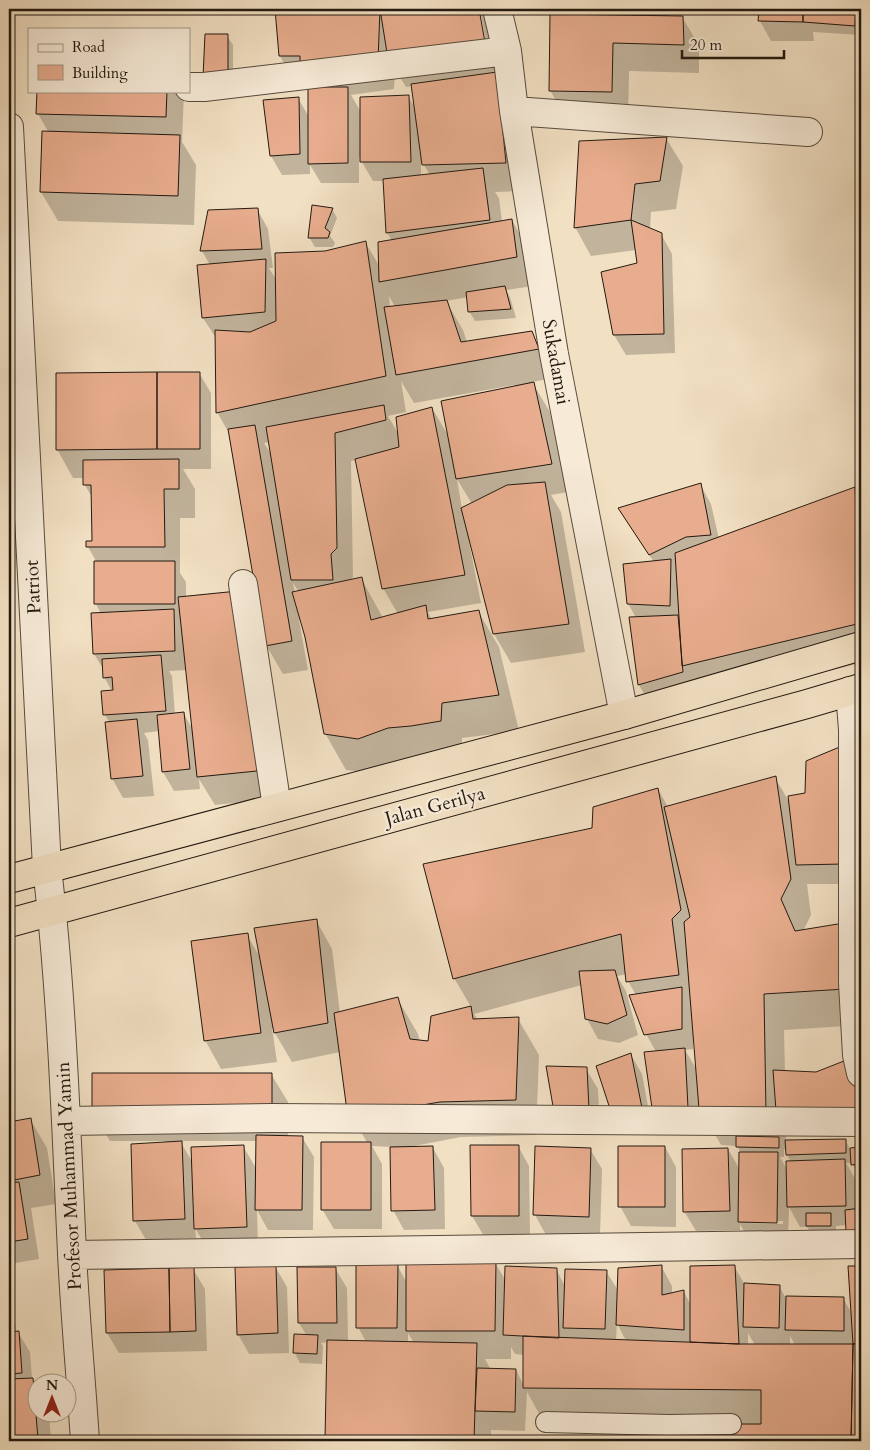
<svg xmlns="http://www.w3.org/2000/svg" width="870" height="1450" viewBox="0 0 870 1450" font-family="Cardo,serif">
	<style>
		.shadow { fill: #0003; fill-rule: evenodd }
		.building { fill: #e8ad8e; stroke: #221910 }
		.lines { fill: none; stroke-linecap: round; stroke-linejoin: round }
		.service-casing { stroke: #564b3d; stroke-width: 22 }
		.minor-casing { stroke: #564b3d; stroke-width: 30 }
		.trunk-casing { stroke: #221910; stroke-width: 30 }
		.service { stroke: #f7ebd8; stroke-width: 20 }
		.minor { stroke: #f7ebd8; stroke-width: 28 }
		.trunk { stroke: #f2e0c3; stroke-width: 28 }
		.labels { text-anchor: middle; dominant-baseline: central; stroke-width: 4.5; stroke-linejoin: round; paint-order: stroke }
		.street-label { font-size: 19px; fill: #221910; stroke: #f7ebd8 }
	</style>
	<rect width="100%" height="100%" fill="#f2e0c3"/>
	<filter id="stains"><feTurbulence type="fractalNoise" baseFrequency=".004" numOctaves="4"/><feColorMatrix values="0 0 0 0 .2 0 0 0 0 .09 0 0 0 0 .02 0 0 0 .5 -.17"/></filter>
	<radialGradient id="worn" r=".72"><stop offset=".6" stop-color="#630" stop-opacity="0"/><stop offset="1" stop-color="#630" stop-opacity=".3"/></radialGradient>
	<!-- shadow -->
	<path class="shadow" d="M55,9H121V14L59,15Z
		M276,9H478L485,54H488L480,9H490L521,191L495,192L499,198L502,222L512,220L528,249L533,286L506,290L510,297L516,318L475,321L469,311L468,297L446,301L463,330L467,342L531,332L548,361L554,378L532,382L550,412L568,492L551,495L561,512L585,652L511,663L494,634L471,542H469L481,603L428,612L432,620L478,611L499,647L519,731L462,738L461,757L379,774L346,770L325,733L301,620H299L308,670L283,674L266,645L230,435L217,412L216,338L203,318L198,266L210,265L202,251L209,211L257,209L268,229L273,268H269L277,281L325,253L365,242L380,267L392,241L387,232L384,181H373L359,157V183H321L310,165V174L282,175L271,156L298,98L309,117V88L297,85L280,56ZM395,69L406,87L412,86L415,108L408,96L361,112L351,95L394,89ZM421,160L430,175L421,176ZM389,296L395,307H390ZM401,381L414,403L514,385L515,387L449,437L432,408L399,435L388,416L406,412ZM269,442L271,454L264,443ZM357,460L383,588L398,614L383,618L361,578L349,581L353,577L351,461ZM457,479L472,504L462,509ZM293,583L299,592L295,593Z
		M548,9H667V17H682L699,45V73L629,71L628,120L566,119L550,90L552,16Z
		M760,9H861V35L813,32L814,41H771L760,21Z
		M206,36H227L233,45V85Z
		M38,91H184L182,142L196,165L194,225L58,221L41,192L49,133L38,114Z
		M666,138L683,166L676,209L651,212L650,229L661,234L672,254L675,353L626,355L614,335L603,273L638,264L636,250L591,256L575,227Z
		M332,209L337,218L330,236L335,243L333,247H315L309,237Z
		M199,373L211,393V469H183L195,489V518H180V573L186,582V598L237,593L273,799L215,805L199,779L200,789L174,791L163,772L159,731L144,733L148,740L154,796L123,798L112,778L110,723L105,715L112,691L104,677V670L94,654L101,614L96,604V561L88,547V542H93V499L85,485V478H73L57,449ZM187,670L193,730L184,714H175L172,676L169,671Z
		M700,484L711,504L719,539L854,489L861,501V663L704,701L650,704L639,685L636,618L628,603L654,562L631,528Z
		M9,769L16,879L9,880Z
		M775,778L790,803L789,797L854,884H807L811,915L803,931L844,924L861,1025L784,1030L785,1072L861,1086V1132L786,1126V1141L845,1140L850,1149L861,1148V1174H858L852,1163H846L856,1180V1210L861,1209V1241L847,1225L836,1226V1236H813L807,1227H800L789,1207L788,1242L745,1233L740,1224V1230L696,1231L684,1211L728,1149L740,1170L741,1153L737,1146L721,1145L698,1105L699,1128L646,1034L636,995L628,981L627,974L617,976L626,991L638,1035L619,1043L598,1039L587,1019L582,985L474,1014L478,1020L518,1019L539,1055L536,1135L461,1137L409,1147V1148H433L444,1168L445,1229L404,1230L393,1210L392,1147L372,1146L382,1164V1229H334L322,1209L368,1144L348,1110L340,1052L292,1062L272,1028L277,1062L221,1069L205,1040L247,935L260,957L316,920L332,949L340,1013L397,998L418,1034L420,1042L429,1043L432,1017L471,1007L454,978L594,829L658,789L668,807ZM693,1042H695L697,1070L685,1050L693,1049ZM784,1149L787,1150V1155L791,1162L787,1170L780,1157H784ZM749,1221H783V1224L749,1223Z
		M631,1055L642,1074L653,1133L624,1135L613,1115Z
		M586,1069L598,1089L600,1129L566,1131Z
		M271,1074L288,1102V1137H302L314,1157L313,1230H268L257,1210L258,1246L207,1248L195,1228L196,1238L146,1240L135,1221L165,1141H110L93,1113ZM180,1141H258L257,1170L243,1146L193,1163Z
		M30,1119L47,1148L56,1204L31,1208L39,1259L9,1264V1123Z
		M518,1146L529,1166L530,1236H484L472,1216Z
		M665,1147L676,1167V1227L631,1226L620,1206Z
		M590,1149L602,1169L600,1236L546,1235L535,1215Z
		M495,1263L506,1281L556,1269L565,1286L606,1271L619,1292L661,1266L672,1286V1294L684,1292L691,1305L734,1266L745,1285L779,1286L786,1298H843L852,1314L849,1268L861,1267V1441H735V1425L545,1424L527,1392L525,1431L491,1430V1441H327L329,1342L321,1343L323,1346L322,1364L300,1363L295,1353L307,1336L299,1323L335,1268L347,1288L348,1341L366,1342L358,1327L397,1265L407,1283ZM617,1323L624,1337L627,1341L616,1340ZM408,1333L414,1343H408ZM748,1333L755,1345H748ZM790,1336L795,1345H790ZM511,1347L515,1354L524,1355V1386L516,1370H491L485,1359H511Z
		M276,1268L287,1287L289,1353L249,1354L238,1334Z
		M193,1269L205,1289L207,1351L119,1353L107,1333L106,1271Z
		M9,1282L12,1288L16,1333L18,1332L30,1352L32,1379L38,1388V1412H49L51,1441H9Z"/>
	<!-- building -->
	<path class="building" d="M275,9H380L378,61L300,71V56H279Z
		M380,9H479L486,48L388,59Z
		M759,9H803V22L758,21Z
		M803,9H856L855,26L803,22Z
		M550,14L683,16L684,45L613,43L612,92L549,91Z
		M205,34H228V75L203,77Z
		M497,72L506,163L422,165L411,84Z
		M308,87H348V163L308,164Z
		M37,91H167L166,117L36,114Z
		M409,95L411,162H360V97Z
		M299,97L300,154L270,156L263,100Z
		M42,131L180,135L178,196L40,192Z
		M667,137L660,181L635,184L631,220L574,228L579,141Z
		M483,168L490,220L386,233L383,179Z
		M312,205L333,208L325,228L330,232L328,238H308Z
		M258,208L262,249L200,251L208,210Z
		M512,219L517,257L379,282L378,242Z
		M631,220L662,233L664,334L613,335L601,272L637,263Z
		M366,241L386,376L216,413L215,330L250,332L276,321L275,253L325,251Z
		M266,259L265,312L202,318L197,265Z
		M505,286L511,309L468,312L466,292Z
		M447,300L461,342L532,331L539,349L396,375L384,307Z
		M157,372V449L56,450V373Z
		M157,372H200V449H157Z
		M534,382L552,464L456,479L441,401Z
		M384,405L386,420L335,433L337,548L331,554L333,580H291L266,427Z
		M432,407L465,575L382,589L355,459L399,447L396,417Z
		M255,425L292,641L265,646L228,429Z
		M179,459V489H164L165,547H86V541H92L91,485H83V460Z
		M545,482L569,624L493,634L461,508L507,485Z
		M701,483L711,535L686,537L649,555L618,508Z
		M855,487L861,595V623L682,666L675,553Z
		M671,559L670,606L627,604L623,564Z
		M94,561H175V604H94Z
		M362,577L371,620L426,605L428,619L479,610L499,695L442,703L441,721L411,726L388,728L358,739L324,734L305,637L292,592Z
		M238,591L257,771L197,777L178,597Z
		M174,609L175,651L93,654L91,613Z
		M678,615L683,672L638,685L629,617Z
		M161,655L166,711L103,715L101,691L113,690L112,677L103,678L102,659Z
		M184,712L190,769L162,772L157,715Z
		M137,719L143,776L111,779L105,722Z
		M842,746L843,864L796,865L788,796L805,793L806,761Z
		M776,776L791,879L781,899L795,931L844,923L845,989L764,994L766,1114L699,1109L684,922L690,917L664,807Z
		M658,788L681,910L672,919L679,975L626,982L621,934L453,979L423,864L592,828L593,807Z
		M317,919L328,1023L274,1033L254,928Z
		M248,933L261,1033L204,1041L191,941Z
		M615,970L627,1015L607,1024L585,1019L579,971Z
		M682,987V1029L644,1035L629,995Z
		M398,997L410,1039L428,1041L431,1016L471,1006L473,1019L519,1017L516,1100L440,1102L387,1111H347L334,1013Z
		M685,1048L688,1108H652L644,1052Z
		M631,1053L643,1113L612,1115L596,1066Z
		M849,1059L861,1099V1113L776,1111L773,1070L816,1072Z
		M546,1066L587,1067L589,1109L554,1112Z
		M92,1073H272V1112L92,1113Z
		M31,1118L40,1175L9,1181V1122Z
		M256,1135L303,1136L302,1210H255Z
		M736,1136L779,1137V1148L736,1147Z
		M846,1139V1153L786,1155L785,1140Z
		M182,1141L185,1219L133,1221L131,1144Z
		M321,1142H371V1210H321Z
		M244,1145L247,1227L194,1229L191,1147Z
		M470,1145H519V1216H471Z
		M433,1146L435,1210L391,1211L390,1147Z
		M535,1146L591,1148L589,1217L533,1215Z
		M618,1146H665V1207H618Z
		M861,1147V1164L851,1165L850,1148Z
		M728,1148L730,1211L683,1212L682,1149Z
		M739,1152H778L777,1223L738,1222Z
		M845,1159L846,1206L787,1207L786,1161Z
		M19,1182L28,1239L9,1242V1183Z
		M861,1208V1231L846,1232L845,1210Z
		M806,1213H831V1226H806Z
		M406,1261L496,1262L495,1331H406Z
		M356,1263L398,1264L397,1328H356Z
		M662,1265V1295L684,1290V1330L616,1325L618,1268Z
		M735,1265L739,1344L690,1342V1266Z
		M276,1266L278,1333L237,1335L235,1267Z
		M505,1266L557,1268L559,1338L503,1335Z
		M848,1266H861V1343L853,1344Z
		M194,1267L196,1331L170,1332L169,1268Z
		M297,1267H336L337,1323H298Z
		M169,1268L170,1332L106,1333L104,1270Z
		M565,1269L607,1270L605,1329L563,1328Z
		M744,1283L780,1285L779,1328L743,1327Z
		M786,1296L844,1297V1331L785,1330Z
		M19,1331L22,1373L9,1374V1332Z
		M294,1334L318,1335L317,1354L293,1353Z
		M523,1336L739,1344H853L851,1441H734V1424H761V1390L523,1388Z
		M327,1340L477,1343L474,1441L325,1440Z
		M853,1344H861V1441H851Z
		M477,1368L516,1369L515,1412L475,1411Z
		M33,1378L38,1439L9,1441V1379Z"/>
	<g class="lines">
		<!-- service casing -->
		<g class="service-casing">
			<path id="service" d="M546,1422L669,1425L731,1424"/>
		</g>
		<!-- minor casing -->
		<g class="minor-casing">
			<path id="minor" d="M497,9L507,51L514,111L554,354L624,715
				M189,87H204L507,51
				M514,111L808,132
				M9,127L47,868C62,995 66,1125 72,1253C75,1316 81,1378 85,1441
				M243,584L277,807
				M850,691L853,730V983L857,1055L861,1073
				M66,1121L271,1118L861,1122
				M72,1255L861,1244"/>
		</g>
		<!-- trunk casing -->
		<g class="trunk-casing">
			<path id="trunk" d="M9,879L624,715L861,646
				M9,923L807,704L861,688"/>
		</g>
		<!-- service -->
		<use href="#service" class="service"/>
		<!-- minor -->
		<use href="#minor" class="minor"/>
		<!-- trunk -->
		<use href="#trunk" class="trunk"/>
	</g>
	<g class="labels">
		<!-- street labels -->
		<g class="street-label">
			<text transform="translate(556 362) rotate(80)">Sukadamai</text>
			<text transform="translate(33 587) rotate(-93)">Patriot</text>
			<text transform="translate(435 806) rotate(-15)">Jalan Gerilya</text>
			<text transform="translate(69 1176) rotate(-93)">Profesor Muhammad Yamin</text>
		</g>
	</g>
	<!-- margin -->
	<rect width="870" height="1450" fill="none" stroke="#f2e0c3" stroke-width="30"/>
	<rect x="10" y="10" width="850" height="1430" fill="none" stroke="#221910" stroke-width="2.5"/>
	<rect x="15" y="15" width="840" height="1420" fill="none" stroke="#221910"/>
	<!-- legend -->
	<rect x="28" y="28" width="162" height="65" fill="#f7ebd8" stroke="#a29788"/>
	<rect x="38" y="44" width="25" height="8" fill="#f7ebd8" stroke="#a29788"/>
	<text x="72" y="52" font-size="15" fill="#221910">Road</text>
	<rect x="38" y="65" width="25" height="15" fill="#e8ad8e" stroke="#a29788"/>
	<text x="72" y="78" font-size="15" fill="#221910">Building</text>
	<!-- north arrow -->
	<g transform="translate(52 1398)"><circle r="24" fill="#f7ebd8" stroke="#a29788"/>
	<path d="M0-4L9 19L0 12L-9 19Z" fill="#8f2418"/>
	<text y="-8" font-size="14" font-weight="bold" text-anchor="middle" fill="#221910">N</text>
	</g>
	<!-- scale -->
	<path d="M682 50v8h102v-8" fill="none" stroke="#221910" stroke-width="2.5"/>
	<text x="690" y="50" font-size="15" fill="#221910" stroke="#f7ebd8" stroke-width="4" paint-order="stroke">20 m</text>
	<rect width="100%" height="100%" filter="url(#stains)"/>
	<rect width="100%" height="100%" fill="url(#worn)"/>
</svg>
